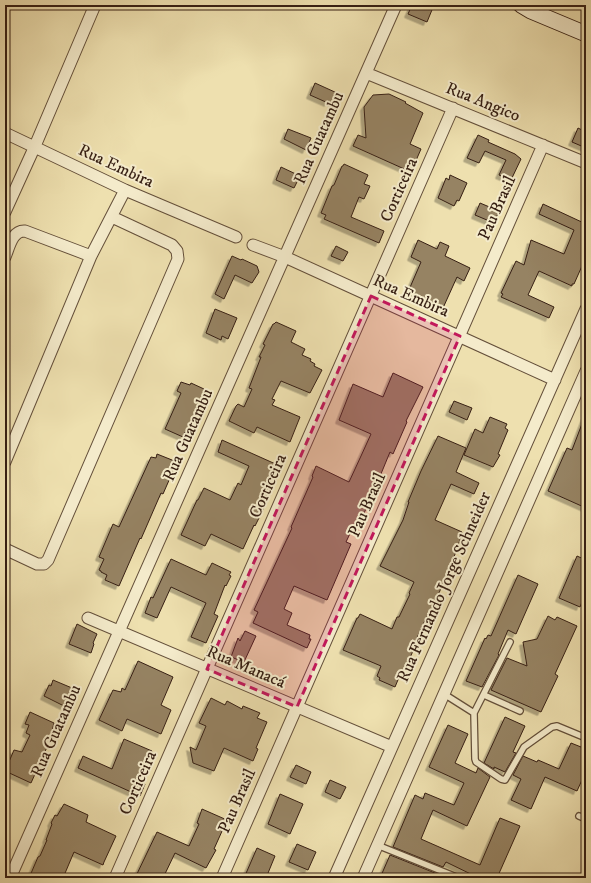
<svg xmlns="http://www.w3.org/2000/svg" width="591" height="883" viewBox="0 0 591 883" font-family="'IM FELL DW Pica',serif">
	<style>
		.building { fill: #968364; stroke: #361f13; filter: url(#shadow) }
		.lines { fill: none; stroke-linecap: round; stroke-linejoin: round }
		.service-casing { stroke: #644f3a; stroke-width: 8 }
		.minor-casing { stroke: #644f3a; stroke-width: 13 }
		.secondary-casing { stroke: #361f13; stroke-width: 17 }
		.service { stroke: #f4ebcb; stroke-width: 5.5 }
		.minor { stroke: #f4ebcb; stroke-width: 11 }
		.secondary { stroke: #f4ebcb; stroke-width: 15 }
		.marked { fill: #c2185b; fill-opacity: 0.2; stroke: #c2185b; stroke-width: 3; stroke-dasharray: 8 5; stroke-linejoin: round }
		.labels { text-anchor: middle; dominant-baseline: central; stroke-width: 4; stroke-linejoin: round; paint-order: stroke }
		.street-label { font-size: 17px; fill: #361f13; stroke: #f4ebcb }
	</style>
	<defs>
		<filter id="shadow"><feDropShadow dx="-3.5" dy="3.5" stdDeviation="0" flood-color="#0004"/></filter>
	</defs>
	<rect width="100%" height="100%" fill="#eee0af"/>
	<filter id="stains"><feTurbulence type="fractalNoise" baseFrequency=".005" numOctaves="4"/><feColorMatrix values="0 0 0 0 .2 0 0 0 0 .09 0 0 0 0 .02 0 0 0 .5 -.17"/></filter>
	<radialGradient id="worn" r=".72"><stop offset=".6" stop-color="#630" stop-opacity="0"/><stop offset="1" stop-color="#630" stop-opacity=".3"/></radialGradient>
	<!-- building -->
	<path class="building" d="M412,5H434L427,22L408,14Z
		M315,83L337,93L332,103L328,101V103L310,95Z
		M389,94L406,102L405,103L423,113L410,144L421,149L411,172L353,146L358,135L366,138L364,107L373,95Z
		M578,128L586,132V148L572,142Z
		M288,129L311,138L306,150L284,139Z
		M478,135L489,140L488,142L515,154L521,159L511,180L499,175L506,160L485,151L479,163L467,158Z
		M344,164L368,175L364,184L370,186L364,199L359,197L351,217L384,231L379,243L324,219L326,215L321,213L332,186L334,185L342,166H343Z
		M281,167L300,176L294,188L276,180Z
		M450,175L467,183L459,201L457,200L454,206L438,198L446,178L449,180Z
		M480,203L499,211L494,223L475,215Z
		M543,204L586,224V257L574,284H572V286L539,271L528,295L554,307L549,318L501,297L503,294L501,293L516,261L524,265L531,240L564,254L574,230L539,214Z
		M418,240L437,249L440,242L449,246L445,256L470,268L464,281L457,277L443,308L408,292L421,262L411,257Z
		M336,246L348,252L343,261L331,256Z
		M232,256L241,260L242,259L257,266L259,272L252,283L235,275L224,299L215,294Z
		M215,309L237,318L228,339L222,336L221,340L206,333Z
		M276,322L296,331L291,342L305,349L302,355L311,359L310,361L315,364L314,366L322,370L310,393L281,381L272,399L275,400L272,405L300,417L290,442L257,427L254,433L229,421L236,406L238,404L244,407L252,389L249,388L261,357H259L265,345L263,344L273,324H274Z
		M393,373L423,387L406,421L407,422L393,454L390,452L376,486L377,487L369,505L368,504L359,525L355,523L346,542L351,544L327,600L294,586L284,609L292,613L287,625L310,635L309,639H311L307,648L253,623L258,612L254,610L292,528L291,527L313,477L312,476L316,466L349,482L361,456L371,434L339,420L353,384L383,397Z
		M181,382L190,385L191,383L204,389V390L208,393L203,402H201L187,433L185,432L183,437L165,429L181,393L177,391Z
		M454,401L472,408L467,420L449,412Z
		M585,416H586V508L548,491L567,448L572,450Z
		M490,417L507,424L505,428L508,430L498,454L500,455L493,467L464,455L475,429L483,433Z
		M438,436L466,448L456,472L479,483L474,494L451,484L435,520L462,532L460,536L461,537L454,557L429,617L427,616L416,640H418L403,673L400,675L395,687L379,680L380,678L377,676L381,666L343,650L357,618H358L360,614L392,629L397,617H399L410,594L409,593L414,582L380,566L403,520L409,502H408L421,471Z
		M222,440L280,466L278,470L280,471L261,514L255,526L254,525L243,549L211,534L205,546L181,535L197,500H198L204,488L230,500L238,483L241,485L249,466L218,452Z
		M157,454L177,462L163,494L161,493L141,539L140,538L119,586L105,580L107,575L101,572V571L99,570L104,559L99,557L113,524L119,527L151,457L156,458Z
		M577,556L586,560V592L580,607L559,598Z
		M171,559L206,575L212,563L231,572L229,575L231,576L226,586L225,585L214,614L218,616L206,643L191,637L206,603L171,587L157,618L145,613L151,597L153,598Z
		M518,575L538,584L516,634L508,630L498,654L499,655L482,687L466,681L485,638L486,639L488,635L491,636Z
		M548,616L555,620L557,617L577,626L555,674L558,676L541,712L491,690L507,658L527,666L523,642L537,639Z
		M77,624L97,634L93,643L94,644L91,653L69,644Z
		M245,631L256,636L244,662L231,657L238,638L240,641Z
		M138,661L173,677L161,705L171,710L161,734L127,719L122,731L99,720L113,690L121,692L122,688L125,690Z
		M53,680L72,688L64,706L44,696L49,685L51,686Z
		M211,698L225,705L227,701L242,709L243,706L260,713L257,718L267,722L256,748L258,749L253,761L224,748L214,771L193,763L190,747L196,750L206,726L199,723Z
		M30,712L54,723L51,735L52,736L31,783L5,771L14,750L22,752L30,735L26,733L29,725L25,724Z
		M505,717L525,726L513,752L516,753L505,772L494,767V769L484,763Z
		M448,725L468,734L455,763L476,773L478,768L490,777L467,826L433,810L421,839L480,865L500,818L520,826L497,878H479L446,862L443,867L393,847L415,795L423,799L425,793L454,805L464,783L429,767Z
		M124,739L152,751L148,761L150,762L142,782L145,784L140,796L78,768L83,756L112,769Z
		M571,743L586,749V771L577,791L545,777L531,809L511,800L521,779L513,775L523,756L537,762L538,760L559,769Z
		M296,765L311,772L306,784L290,777Z
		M330,780L346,787L340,799L325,792Z
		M280,794L303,804L290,834L268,824Z
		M64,804L88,815L86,822L116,836L104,862L103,865L74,852L63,878H29L38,857L40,856L47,840H46L52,824L51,823L55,815L57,816Z
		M202,809L227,820L214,849L216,850L206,868L175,853L163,878H135L157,832L189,846L199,824L197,823Z
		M297,844L316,852L308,870L289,862Z
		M257,848L275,856L266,878H244Z
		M390,855L440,875L439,878H380Z"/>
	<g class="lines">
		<!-- service casing -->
		<g class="service-casing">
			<path id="service" d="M444,694L474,713L475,759L476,762L501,779L505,780L524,747L552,727L557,726L586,738
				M484,695L520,711
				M474,713L510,642
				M579,816L586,819
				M377,845L459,878"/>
		</g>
		<!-- minor casing -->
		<g class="minor-casing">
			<path id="minor" d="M366,73L586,163
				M5,133L125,190L236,237
				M5,212L35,146L95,5
				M253,245L285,257L555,380
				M5,257C9,248 12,230 25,231L91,256
				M5,462L91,256L125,190
				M5,549L37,564H44L48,560L178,259L177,251L172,245L112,217
				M88,618L392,747
				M10,878L396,5
				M115,878L453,108
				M222,878L543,145
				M334,878L586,309
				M363,878L586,371"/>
		</g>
		<!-- secondary casing -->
		<g class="secondary-casing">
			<path id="secondary" d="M521,5L531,11L586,34"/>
		</g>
		<!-- service -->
		<use href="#service" class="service"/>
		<!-- minor -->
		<use href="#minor" class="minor"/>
		<!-- secondary -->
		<use href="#secondary" class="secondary"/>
	</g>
	<!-- marked area -->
	<path class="marked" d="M371,296L460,336L297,707L207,669Z"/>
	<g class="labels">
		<!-- street labels -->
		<g class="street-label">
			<text transform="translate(483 102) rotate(22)">Rua Angico</text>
			<text transform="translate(319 138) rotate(-66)">Rua Guatambu</text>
			<text transform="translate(116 166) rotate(25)">Rua Embira</text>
			<text transform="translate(399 190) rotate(-66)">Corticeira</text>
			<text transform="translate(497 208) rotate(-66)">Pau Brasil</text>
			<text transform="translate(411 296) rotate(24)">Rua Embira</text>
			<text transform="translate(188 435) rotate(-66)">Rua Guatambu</text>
			<text transform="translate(268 486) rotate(-66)">Corticeira</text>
			<text transform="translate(367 505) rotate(-66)">Pau Brasil</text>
			<text transform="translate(444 587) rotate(-66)">Rua Fernando Jorge Schneider</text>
			<text transform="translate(246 667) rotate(23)">Rua Manacá</text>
			<text transform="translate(56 731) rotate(-66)">Rua Guatambu</text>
			<text transform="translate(138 783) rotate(-66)">Corticeira</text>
			<text transform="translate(237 801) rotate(-66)">Pau Brasil</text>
		</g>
	</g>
	<!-- margin -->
	<rect width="591" height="883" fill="none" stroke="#eee0af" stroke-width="20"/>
	<rect x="6" y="6" width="579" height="871" fill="none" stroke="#361f13" stroke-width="2"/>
	<rect x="10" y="10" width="571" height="863" fill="none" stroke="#361f13"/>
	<rect width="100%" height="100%" filter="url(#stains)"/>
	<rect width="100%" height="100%" fill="url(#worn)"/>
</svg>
